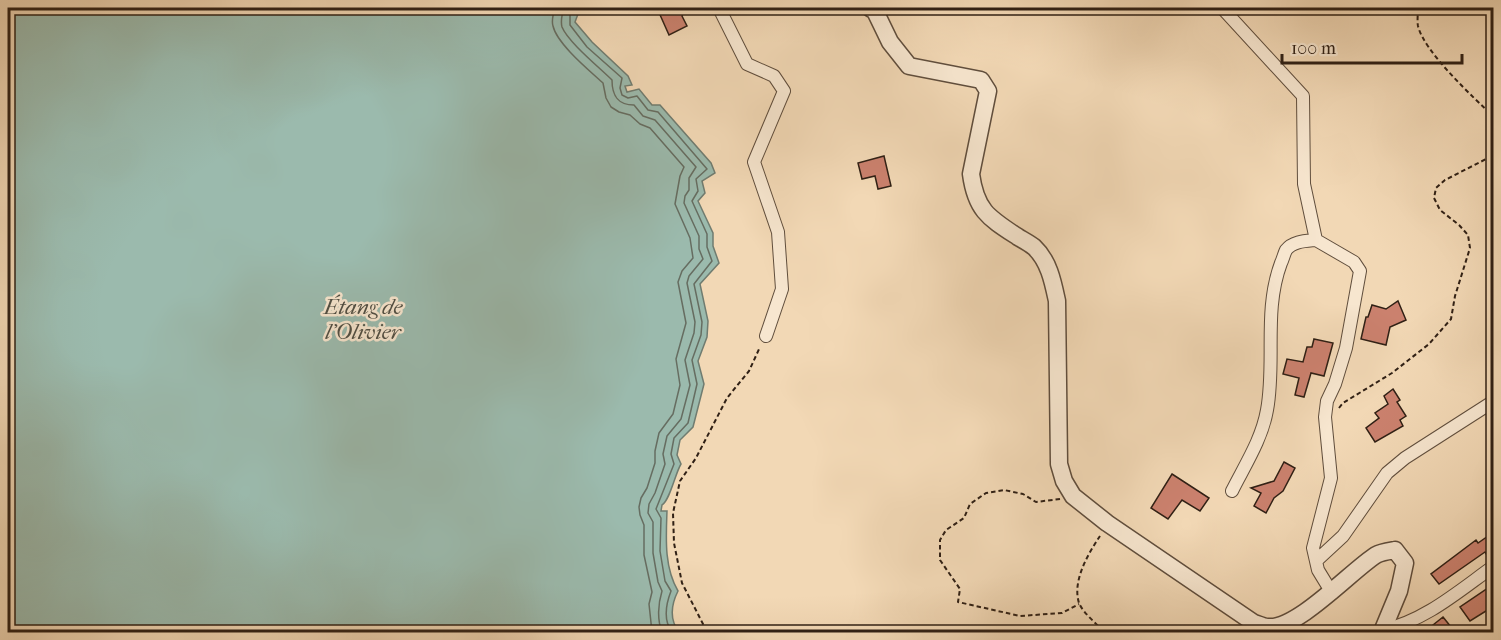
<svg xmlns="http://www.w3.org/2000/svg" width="1501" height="640" viewBox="0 0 1501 640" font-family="'IM FELL French Canon',serif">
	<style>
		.water { fill: #9bbaad; stroke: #707c70; stroke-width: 1.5 }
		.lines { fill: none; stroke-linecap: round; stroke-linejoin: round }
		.shore { stroke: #666d61; stroke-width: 1.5 }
		.building { fill: #cb816e; stroke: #302015; stroke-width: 1.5 }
		.minor-casing { stroke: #604e3d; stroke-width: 14 }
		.tertiary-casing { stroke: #604e3d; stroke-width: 19 }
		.path { stroke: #302015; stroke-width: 2; stroke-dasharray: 4.5 3; stroke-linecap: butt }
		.minor { stroke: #f7e6cf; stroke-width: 12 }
		.tertiary { stroke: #f7e6cf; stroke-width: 16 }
		.labels { text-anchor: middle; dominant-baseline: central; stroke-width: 5; stroke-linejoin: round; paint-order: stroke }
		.water-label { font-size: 22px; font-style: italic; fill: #504e43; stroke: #f7e6cf }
	</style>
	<rect width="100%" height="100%" fill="#f2d8b5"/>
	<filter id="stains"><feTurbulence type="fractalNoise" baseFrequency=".00333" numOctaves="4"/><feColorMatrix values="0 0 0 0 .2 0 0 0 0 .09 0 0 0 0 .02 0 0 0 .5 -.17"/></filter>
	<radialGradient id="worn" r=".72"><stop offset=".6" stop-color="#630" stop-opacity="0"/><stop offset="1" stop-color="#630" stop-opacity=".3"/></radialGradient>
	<!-- water -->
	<path class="water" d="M8,8H575L578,14L575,22L592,42L628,76L632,85L625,86L627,92L639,89L652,105H660L711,163L715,173L702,181L705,193L698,201L713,233V246L719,263L700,284L708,321L707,337L698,361L704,384L693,427L680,440L677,455L681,464C675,474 670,500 662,505L661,511H667C666,538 664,567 678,591C671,605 669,619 679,632H8Z"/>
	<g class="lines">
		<!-- shore -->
		<path class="shore" d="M554,8C554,14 551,20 553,26C557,44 590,71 603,83L606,98L611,107L619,112L630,115L640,124L650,128L684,167L680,176L675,204L690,238L693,258L682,271L678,282L686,323L676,359L680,385L673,414L659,433L655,451V463L647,488L641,498L639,507L640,515L644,525V555L652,592L649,604L652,632
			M563,8C563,14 560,20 562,27C568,42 600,68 612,80C612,95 617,105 634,105L643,116L655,120L696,167L689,178V190L685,196L684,203L699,236V249L703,259L689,276L687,283L695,322L694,333L685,360L690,385L681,419L667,436L663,454L665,464L655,493L649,504L648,513L653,522V553L658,582L662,591C658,604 657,620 662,632
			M570,8V25L587,47L622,78L620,88L622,95L628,98L637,96L648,110L658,112L707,169L696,179L698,191L692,201L707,234V247L712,261L694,284L702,322L701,335L692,360L697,384L688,423L674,438L671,454L674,464L656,509L661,518L660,551L665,581L671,591C666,604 663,620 672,632"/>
	</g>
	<!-- building -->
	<path class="building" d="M657,8H686L682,16L687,26L669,35Z
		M884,156L891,186L878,189L875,176L862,179L858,163Z
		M1398,301L1406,320L1390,327L1386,345L1361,339L1366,317H1368L1372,305L1386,309Z
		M1314,339L1333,343L1324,376L1311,373L1304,397L1295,395L1299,378L1283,374L1287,359L1303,362L1307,347H1312Z
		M1393,389L1400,400L1397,402L1406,416L1400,420L1403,426L1375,442L1366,428L1379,418L1375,413L1388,404L1384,396Z
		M1284,462L1295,468L1283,491L1274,498L1266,513L1254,506L1261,493L1251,488L1274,481Z
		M1172,474L1209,498L1200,511L1182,500L1168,519L1151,508Z
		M1494,532V558L1489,559L1485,552L1439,584L1431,574L1476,540L1478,543Z
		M1494,584V606L1470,621L1460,607Z
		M1443,617L1451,627L1444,633H1423Z"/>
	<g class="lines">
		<!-- minor casing -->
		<g class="minor-casing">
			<path id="minor" d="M719,8L747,64L774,76L784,91L754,162L778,232L782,289L766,336
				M1223,9L1303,96L1304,184L1316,240L1354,262L1360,271L1346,348L1335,384L1327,401L1325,417L1331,478L1313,548L1318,570L1332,593
				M1232,491C1245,465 1262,439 1267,410C1276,362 1263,311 1281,263C1283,259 1284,254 1286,250C1293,241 1306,241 1316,240
				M1316,561L1343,536L1387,473L1405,458L1494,401
				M1383,630C1425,621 1460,590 1494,566
				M1493,632H1494"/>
		</g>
		<!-- tertiary casing -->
		<g class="tertiary-casing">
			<path id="tertiary" d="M870,8L875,11L890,42L909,66L981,80L988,91L971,174C976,211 989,218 1018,237C1023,240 1029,243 1034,247C1049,261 1053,282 1057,301L1059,464L1064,481L1073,496L1107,523L1254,623C1258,624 1263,627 1268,627C1297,630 1352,570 1376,555C1381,552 1389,551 1395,550L1405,563L1399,591L1382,632"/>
		</g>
		<!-- path -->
		<path class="path" d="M1418,8C1418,13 1417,21 1418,26C1424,52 1474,98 1494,117
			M1339,408L1343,403L1392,373L1429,344L1451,319L1455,296L1470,248L1468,235L1459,225L1440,210L1434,198L1436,188L1445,180L1494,155
			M1060,499L1036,502L1023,494L1004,490L986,493L970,504L964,518L946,530L940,540V560L960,589L958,602L1020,616L1062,613L1079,604
			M1100,536C1088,554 1072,581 1079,603C1083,613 1097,624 1104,632
			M705,632L703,624L682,583L674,543L673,513L680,481L696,458L727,398L749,371L760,347"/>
		<!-- minor -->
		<use href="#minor" class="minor"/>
		<!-- tertiary -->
		<use href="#tertiary" class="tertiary"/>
	</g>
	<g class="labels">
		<!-- water labels -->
		<g class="water-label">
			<text x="363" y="307">Étang de<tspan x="363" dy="25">l'Olivier</tspan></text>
		</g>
	</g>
	<!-- margin -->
	<rect width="1501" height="640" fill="none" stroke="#f2d8b5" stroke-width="30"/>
	<rect x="9" y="9" width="1483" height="622" fill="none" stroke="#302015" stroke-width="3"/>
	<rect x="15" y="15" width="1471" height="610" fill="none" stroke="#302015" stroke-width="1.5"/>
	<!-- scale -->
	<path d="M1282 54v9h180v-9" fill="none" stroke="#302015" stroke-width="3"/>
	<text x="1291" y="54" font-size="18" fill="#302015" stroke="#f7e6cf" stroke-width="4.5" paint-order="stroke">100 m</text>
	<rect width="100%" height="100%" filter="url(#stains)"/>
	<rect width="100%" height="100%" fill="url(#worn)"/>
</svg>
